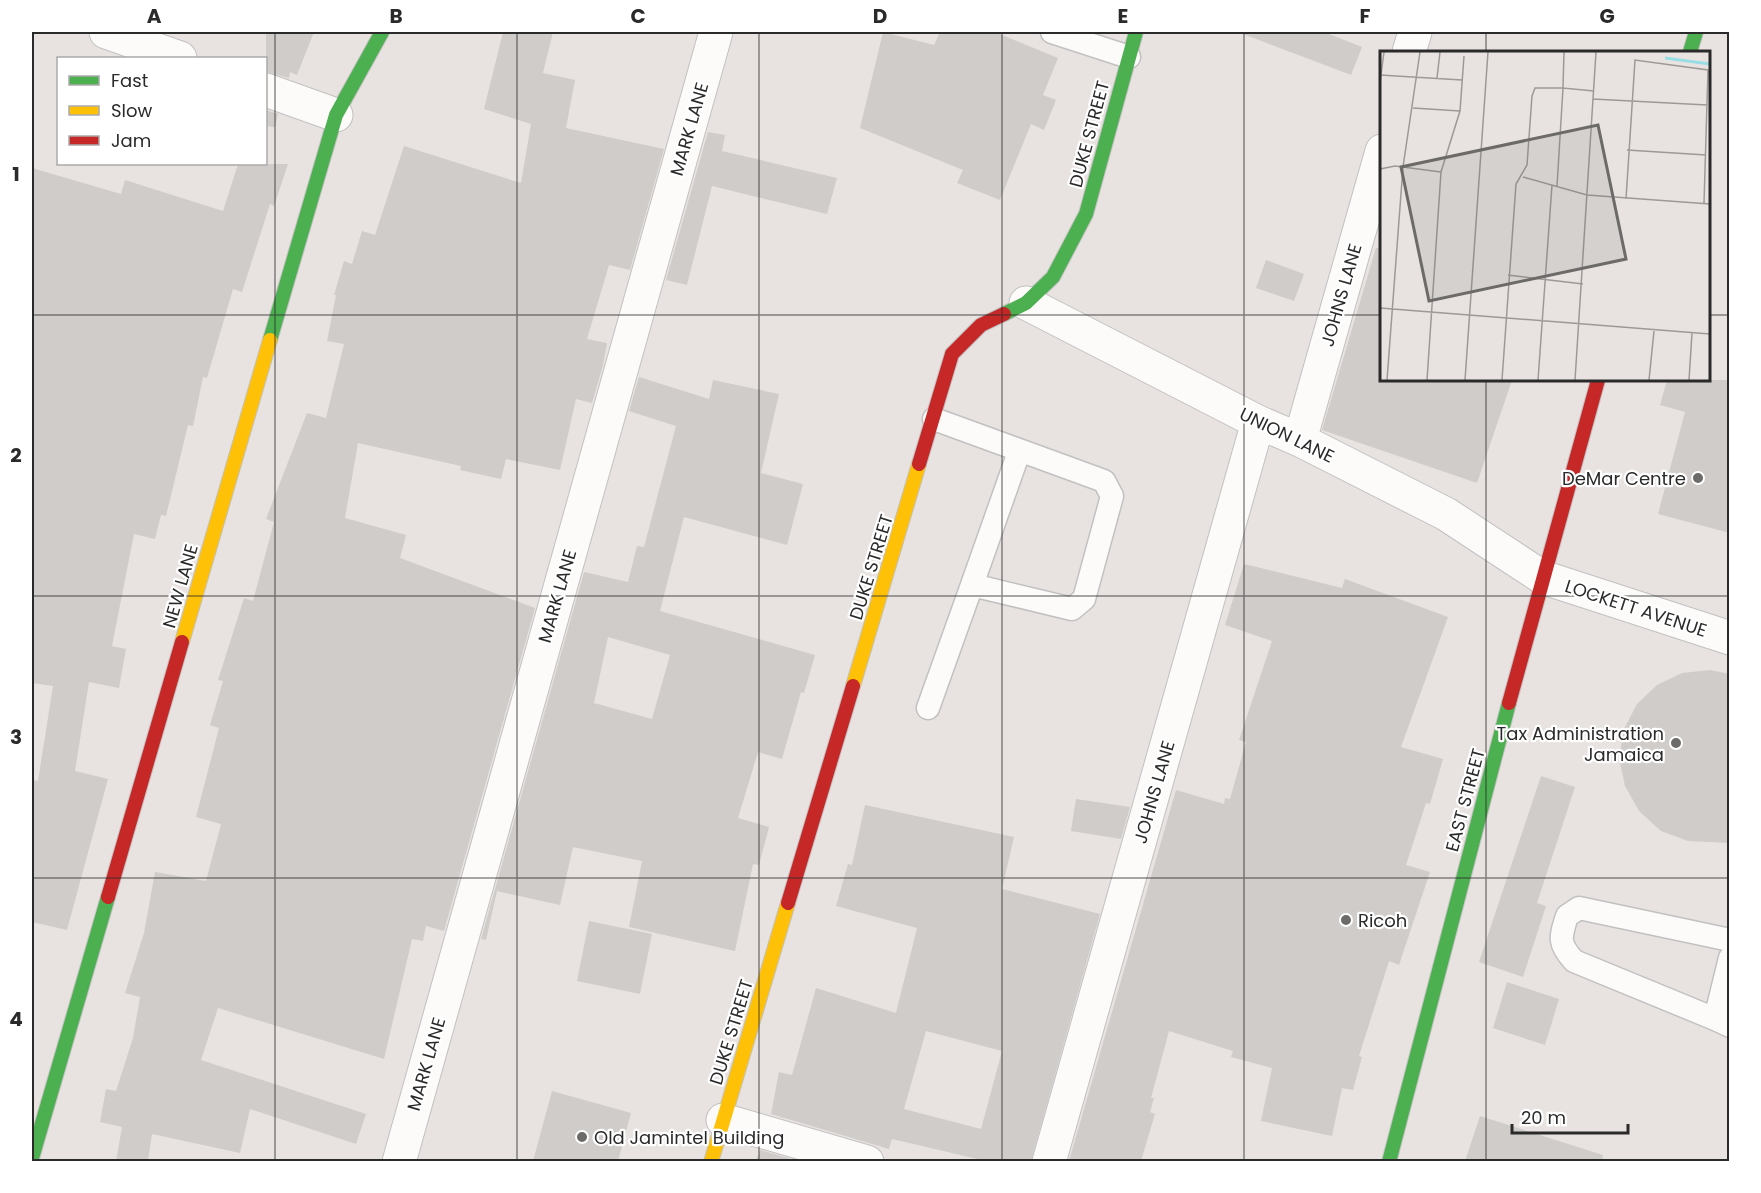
<svg xmlns="http://www.w3.org/2000/svg" width="1761" height="1193" viewBox="0 0 1761 1193" font-family="Poppins,sans-serif">
	<style>
		.building { fill: #cfccc9; fill-rule: evenodd }
		.lines { fill: none; stroke-linecap: round; stroke-linejoin: round }
		.lane-casing { stroke: #c2c1c1; stroke-width: 25 }
		.street-casing { stroke: #c2c1c1; stroke-width: 35 }
		.fast-casing { stroke: #c2c1c1; stroke-width: 16 }
		.slow-casing { stroke: #c2c1c1; stroke-width: 16 }
		.jam-casing { stroke: #c2c1c1; stroke-width: 16 }
		.lane { stroke: #fcfbfa; stroke-width: 22 }
		.street { stroke: #fcfbfa; stroke-width: 33 }
		.fast { stroke: #4caf50; stroke-width: 14 }
		.slow { stroke: #ffc107; stroke-width: 14 }
		.jam { stroke: #c62828; stroke-width: 14 }
		.grid { fill: none; stroke: #2a2a2a; stroke-width: 1.5; stroke-opacity: 0.55 }
		.poi-dot { fill: #6c6b6a; stroke: #fff; stroke-width: 2 }
		.labels { text-anchor: middle; dominant-baseline: central; stroke-width: 4.5; stroke-linejoin: round; paint-order: stroke }
		.street-label { font-size: 18px; fill: #2a2a2a; stroke: #fff }
		.poi-label { font-size: 18px; fill: #2a2a2a; stroke: #fff; text-anchor: end }
		.inset-river { fill: none; stroke: #99dee4; stroke-width: 3 }
		.inset-road { fill: none; stroke: #9c9997; stroke-width: 1.5 }
		.view { fill: #6c6b6a; fill-opacity: 0.15; stroke: #6c6b6a; stroke-width: 3 }
		.inset-edge { fill: none; stroke: #2a2a2a; stroke-width: 3 }
		.neatline { fill: none; stroke: #2a2a2a; stroke-width: 2 }
		.grid-label { font-size: 20px; text-anchor: middle; font-weight: bold; fill: #2a2a2a }
	</style>
	<rect width="100%" height="100%" fill="#e8e3e0"/>
	<!-- building -->
	<path class="building" d="M266,32H314L297,75L290,72L289,78L266,72Z
		M503,32H553L543,73L575,80L566,128L664,149L630,270L609,265L587,339L607,343L603,365L592,403L576,399L560,470L506,459L501,479L460,470L461,466L358,443L345,518L406,535L400,558L535,608L444,931L426,926L423,941L412,939L384,1059L218,1008L201,1060L366,1114L356,1144L250,1109L240,1153L152,1134L148,1161H116L122,1127L100,1122L106,1089L116,1091L133,1038L140,997L125,993L144,933L155,872L206,881L221,824L196,817L219,728L210,725L223,681L218,680L244,598L253,601L274,522L266,519L307,413L326,418L344,344L327,341L336,295H334L344,261L352,264L362,231L375,235L404,146L521,183L531,124L484,109Z
		M883,32L934,45L940,32H995L1058,58L1043,95L1056,100L1044,130L1031,124L1000,200L957,183L963,170L860,128Z
		M1243,32H1324L1362,47L1351,75L1243,34Z
		M266,110L278,114L275,127L266,126Z
		M708,132L725,135L722,151L837,178L827,214L712,186L687,285L666,280Z
		M238,164H288L274,206L270,204L242,292L233,289L207,378L203,377L193,426L188,425L166,516L161,515L155,539L134,534L112,646L126,649L119,688L89,682L75,771L108,779L67,930L32,922V780L38,781L53,686L32,683V168L121,194L125,180L223,211Z
		M1376,248L1382,249V380H1512L1477,483L1322,430Z
		M1266,260L1304,274L1294,301L1256,288Z
		M639,377L709,399L713,380L779,394L761,473L803,484L787,545L684,517L660,611L815,655L804,693L801,692L782,759L758,752L738,818L769,827L759,865L753,864L735,951L629,927L642,861L573,847L560,905L497,891L486,940L481,939L584,572L628,582L637,546L644,547L676,426L629,411ZM608,637L670,655L652,719L594,703Z
		M1667,380H1730V533L1658,514L1685,412L1660,405Z
		M1244,564L1342,588L1345,579L1448,617L1401,747L1443,759L1430,804L1426,803L1406,865L1430,872L1399,965L1389,961L1359,1056L1362,1057L1353,1090L1342,1088L1332,1136L1261,1121L1272,1068L1231,1057L1233,1051L1169,1031L1151,1098H1154L1150,1112L1155,1114L1141,1161H1069L1176,790L1224,804L1225,798L1230,799L1246,742L1239,740L1272,641L1225,625Z
		M1710,670L1730,674V843L1688,841L1661,831L1639,811L1625,786L1619,758L1624,729L1637,704L1657,685L1682,673Z
		M1541,776L1575,787L1537,903L1546,906L1523,977L1479,962Z
		M1076,799L1130,807L1121,839L1071,831Z
		M865,805L1014,837L1002,889L1100,914L1031,1161H986L892,1139L889,1149L771,1114L779,1072L792,1075L816,988L896,1013L917,928L836,906L848,864L852,865ZM926,1031L1002,1051L981,1129L904,1109Z
		M589,921L652,934L640,994L577,981Z
		M1507,982L1559,999L1545,1045L1493,1028Z
		M552,1091L631,1113L618,1161H533Z
		M1480,1116L1603,1155L1602,1161H1465Z
		M760,1150L798,1161H756Z"/>
	<g class="lines">
		<!-- lane casing -->
		<g class="lane-casing">
			<path id="lane" d="M1052,32L1129,57
				M934,419L1104,481L1112,496L1084,599L1072,609L972,585L1019,452
				M928,708L972,585
				M1730,958L1715,1019L1730,1026
				M1715,1019L1574,961C1558,943 1560,938 1567,916L1579,908L1730,940"/>
		</g>
		<!-- street casing -->
		<g class="street-casing">
			<path id="street" d="M106,32L180,58
				M1409,52L1415,32
				M266,90L336,115
				M1026,303L1258,422L1300,440L1446,514L1542,577L1730,638
				M1300,440L1382,151
				M723,1120L867,1162
				M399,1162L716,32
				M1049,1162L1258,422"/>
		</g>
		<!-- fast casing -->
		<g class="fast-casing">
			<path id="fast" d="M1690,52L1696,32
				M1004,314L1026,303L1053,277L1086,214L1136,32
				M270,340L336,115L382,32
				M32,1158L108,897
				M1389,1162L1509,703"/>
		</g>
		<!-- slow casing -->
		<g class="slow-casing">
			<path id="slow" d="M182,642L270,340
				M853,686L919,464
				M711,1162L788,903"/>
		</g>
		<!-- jam casing -->
		<g class="jam-casing">
			<path id="jam" d="M919,464L952,354L981,325L1004,314
				M1509,703L1598,380
				M108,897L182,642
				M788,903L853,686"/>
		</g>
		<!-- lane -->
		<use href="#lane" class="lane"/>
		<!-- street -->
		<use href="#street" class="street"/>
		<!-- fast -->
		<use href="#fast" class="fast"/>
		<!-- slow -->
		<use href="#slow" class="slow"/>
		<!-- jam -->
		<use href="#jam" class="jam"/>
	</g>
	<!-- grid -->
	<path class="grid" d="M275,32V1162M517,32V1162M759,32V1162M1002,32V1162M1244,32V1162M1486,32V52M32,315H1382M1708,315H1730M1486,380V1162M32,596H1730M32,878H1730"/>
	<!-- markers -->
	<g class="poi-dot">
		<circle cx="1698" cy="478" r="6"/>
		<circle cx="1676" cy="743" r="6"/>
		<circle cx="1346" cy="920" r="6"/>
		<circle cx="582" cy="1137" r="6"/>
	</g>
	<g class="labels">
		<!-- street labels -->
		<g class="street-label">
			<text transform="translate(689 129) rotate(-74)">MARK LANE</text>
			<text transform="translate(1089 134) rotate(-75)">DUKE STREET</text>
			<text transform="translate(1341 295) rotate(-74)">JOHNS LANE</text>
			<text transform="translate(1287 435) rotate(26)">UNION LANE</text>
			<text transform="translate(871 567) rotate(-73)">DUKE STREET</text>
			<text transform="translate(180 586) rotate(-74)">NEW LANE</text>
			<text transform="translate(557 596) rotate(-74)">MARK LANE</text>
			<text transform="translate(1636 608) rotate(18)">LOCKETT AVENUE</text>
			<text transform="translate(1154 792) rotate(-74)">JOHNS LANE</text>
			<text transform="translate(1465 800) rotate(-75)">EAST STREET</text>
			<text transform="translate(731 1032) rotate(-73)">DUKE STREET</text>
			<text transform="translate(426 1064) rotate(-74)">MARK LANE</text>
		</g>
		<!-- poi labels -->
		<g class="poi-label">
			<text x="1686" y="478">DeMar Centre</text>
			<text x="1664" y="733">Tax Administration<tspan x="1664" dy="21">Jamaica</tspan></text>
			<text x="1358" y="920" text-anchor="start">Ricoh</text>
			<text x="594" y="1137" text-anchor="start">Old Jamintel Building</text>
		</g>
	</g>
	<!-- overview -->
	<g transform="translate(1380 51)">
		<rect width="330" height="330" fill="#e8e3e0"/>
		<path class="inset-river" d="M285,7L330,13"/>
		<path class="inset-road" d="M0,24L82,29M57,27L60,1M0,31L4,1M213,48L327,54M33,57L80,60M247,99L326,104M0,118L15,115L61,121M143,126L207,144L330,153M177,135L183,37L214,40M246,148L255,9L328,19L324,152M128,224L203,233M0,257L330,283M7,329L23,116L40,1M47,329L61,121L80,60L84,5M85,329L108,1M122,329L136,133L147,114L152,45L155,37H183L184,1M158,329L172,134M195,329L216,1M269,329L274,280M309,329L312,282"/>
		<path class="view" d="M218,74L246,208L49,250L21,116Z"/>
		<rect width="330" height="330" class="inset-edge"/>
	</g>
	<!-- border -->
	<rect width="1761" height="1193" fill="none" stroke="#ffffff" stroke-width="66"/>
	<!-- legend -->
	<rect x="57" y="57" width="210" height="108" fill="#ffffff" stroke="#aaaaaa" stroke-width="1.5"/>
	<rect x="69" y="76" width="30" height="9" fill="#4caf50" stroke="#aaaaaa" stroke-width="1.5"/>
	<text x="111" y="87" font-size="18" fill="#2a2a2a">Fast</text>
	<rect x="69" y="106" width="30" height="9" fill="#ffc107" stroke="#aaaaaa" stroke-width="1.5"/>
	<text x="111" y="117" font-size="18" fill="#2a2a2a">Slow</text>
	<rect x="69" y="136" width="30" height="9" fill="#c62828" stroke="#aaaaaa" stroke-width="1.5"/>
	<text x="111" y="147" font-size="18" fill="#2a2a2a">Jam</text>
	<!-- scale -->
	<path d="M1512 1124v9h116v-9" fill="none" stroke="#2a2a2a" stroke-width="3"/>
	<text x="1521" y="1124" font-size="18" fill="#2a2a2a" stroke="#ffffff" stroke-width="4.5" paint-order="stroke">20 m</text>
	<rect x="33" y="33" width="1695" height="1127" class="neatline"/>
	<g class="grid-label">
		<text x="154" y="23">A</text>
		<text x="396" y="23">B</text>
		<text x="638" y="23">C</text>
		<text x="880" y="23">D</text>
		<text x="1123" y="23">E</text>
		<text x="1365" y="23">F</text>
		<text x="1607" y="23">G</text>
		<text x="16" y="181">1</text>
		<text x="16" y="462">2</text>
		<text x="16" y="744">3</text>
		<text x="16" y="1026">4</text>
	</g>
</svg>
